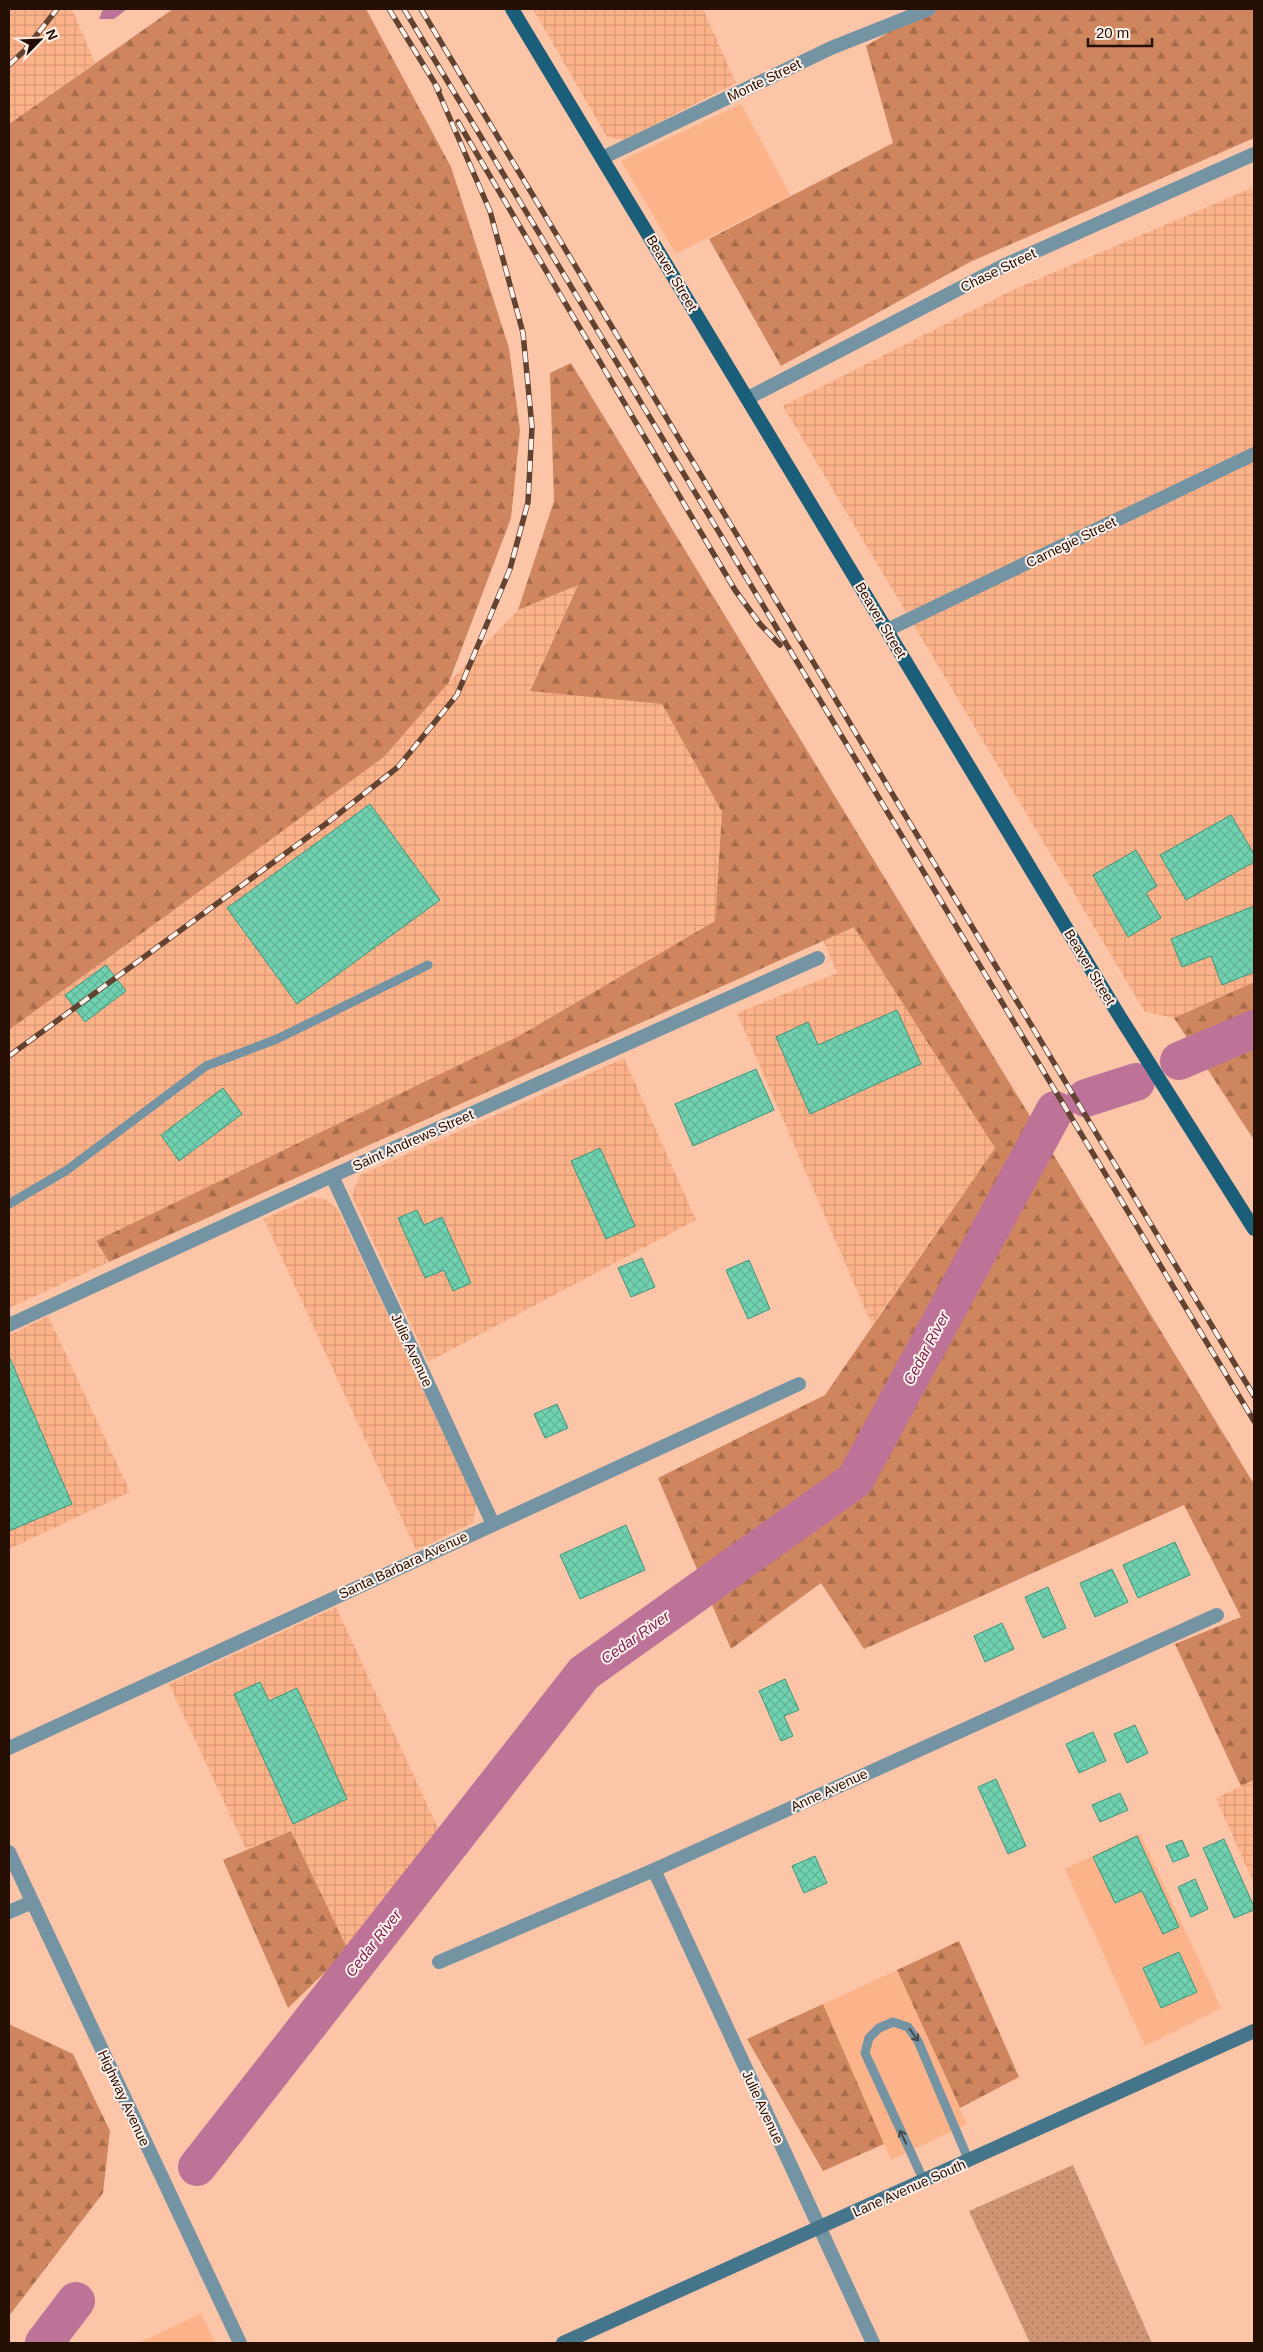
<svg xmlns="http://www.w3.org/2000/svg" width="1263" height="2352" viewBox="0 0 1263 2352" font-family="Helvetica,sans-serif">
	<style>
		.built { fill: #fdb38a }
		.industrial { fill: url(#industrial-grid) }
		.grass { fill: url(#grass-dots) }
		.forest { fill: url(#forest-firs) }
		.water { fill: #bd7297 }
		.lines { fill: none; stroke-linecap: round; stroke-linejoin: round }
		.river { stroke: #bd7297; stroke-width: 38 }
		.building { fill: url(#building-cross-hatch); stroke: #41957a }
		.service { stroke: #7594a3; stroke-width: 9 }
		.minor { stroke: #7594a3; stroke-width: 14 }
		.secondary { stroke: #45758b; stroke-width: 14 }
		.primary { stroke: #1b5e79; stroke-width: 14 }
		.rail-casing { stroke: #624231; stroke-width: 5.5 }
		.rail { stroke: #fff0e9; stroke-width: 4; stroke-dasharray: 11; stroke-linecap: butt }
		.oneway { stroke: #494a4a }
		.labels { text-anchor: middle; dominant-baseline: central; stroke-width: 4; stroke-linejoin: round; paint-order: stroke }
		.street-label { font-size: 14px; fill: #250e02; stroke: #fff0e9 }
		.water-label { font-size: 15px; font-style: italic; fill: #7d2356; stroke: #fff0e9 }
	</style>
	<defs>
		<pattern id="industrial-grid" width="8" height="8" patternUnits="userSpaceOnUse" patternTransform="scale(1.25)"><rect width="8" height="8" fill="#fdb38a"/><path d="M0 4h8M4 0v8" fill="none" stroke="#d99975"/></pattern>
		<pattern id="grass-dots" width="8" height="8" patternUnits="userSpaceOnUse" patternTransform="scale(1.25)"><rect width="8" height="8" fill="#ce9474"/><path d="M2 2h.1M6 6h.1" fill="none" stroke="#a7775d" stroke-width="1.8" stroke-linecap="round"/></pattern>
		<pattern id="forest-firs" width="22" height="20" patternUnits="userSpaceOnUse" patternTransform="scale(1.25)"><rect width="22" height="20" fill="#cf865e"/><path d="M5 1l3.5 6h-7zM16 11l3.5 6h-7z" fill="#a86c4b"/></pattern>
		<pattern id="building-cross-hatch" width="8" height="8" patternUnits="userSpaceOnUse" patternTransform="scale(1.25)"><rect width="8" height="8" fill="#70d2b1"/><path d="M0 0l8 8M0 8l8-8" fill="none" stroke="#61b397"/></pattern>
	</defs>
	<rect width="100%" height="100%" fill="#fcc5a8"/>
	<!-- built -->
	<path class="built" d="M741,104L791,196L676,254L621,161Z
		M1140,1833L1221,2008L1145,2046L1065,1869Z
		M897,1970L967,2124L891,2160L823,2004Z
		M201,2313L215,2343H139Z"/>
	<!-- industrial -->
	<path class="industrial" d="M9,9H72L95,63L9,124Z
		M533,9H703L736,83L625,140L607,137Z
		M1254,187V982L1174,1018L1145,1012L783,406L1015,289Z
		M578,584L530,690L662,704L722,812L715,921L519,1036L96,1242L109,1262L9,1308V1030L384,757L449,682L518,610Z
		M854,926L995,1148L872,1325L737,1013L837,973L823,940Z
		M624,1058L696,1220L428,1362L352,1196L360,1175Z
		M312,1197L325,1199L338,1209L476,1503L473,1523L416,1550L264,1219Z
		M48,1316L130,1492L9,1549V1335Z
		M336,1607L441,1835L348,1950L291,1831L246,1849L169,1684Z
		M1254,1780V1884L1216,1798Z"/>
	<!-- grass -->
	<path class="grass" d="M1073,2165L1152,2343H1030L969,2211Z"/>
	<!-- forest -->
	<path class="forest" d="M173,9H366L451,167L509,348L520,430L511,518L449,682L384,757L9,1030V124Z
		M928,9H1254V138L970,262L781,366L709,239L893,143L866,46Z
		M571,363L1254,1484V1780L1241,1786L1175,1644L1241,1617L1184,1505L864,1649L821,1583L731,1649L658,1478L825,1395L995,1148L854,927L109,1262L96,1241L519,1036L715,921L722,812L662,704L530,691L578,585L518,610L554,501L550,373Z
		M1254,982V1140L1174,1018Z
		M291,1831L348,1950L288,2008L223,1860Z
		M959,1941L1019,2077L960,2108L897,1970Z
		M823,2004L884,2144L823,2171L747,2039Z
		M9,2024L73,2054L110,2131L103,2193L9,2316Z"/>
	<!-- water -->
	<path class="water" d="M103,9H127L114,19H99Z"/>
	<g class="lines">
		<!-- river -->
		<path class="river" d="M1179,1061L1254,1029
			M1086,1098L1136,1082
			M197,2167L584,1673L855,1480L1055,1110
			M44,2343L76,2301"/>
	</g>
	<!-- building -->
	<path class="building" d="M370,804L440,900L297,1004L227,908Z
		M1231,815L1254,854V862L1186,900L1160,855Z
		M1136,850L1157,886L1146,893L1161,918L1128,937L1093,875Z
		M1254,906V972L1222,985L1211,956L1182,967L1171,939Z
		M106,965L126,991L85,1022L65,995Z
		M897,1010L921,1064L810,1114L776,1037L808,1022L818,1045Z
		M756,1069L774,1110L693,1146L675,1104Z
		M223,1088L242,1114L179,1161L161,1135Z
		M600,1148L635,1226L606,1239L571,1161Z
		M417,1210L424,1225L442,1217L471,1283L453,1291L444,1270L425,1278L398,1218Z
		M642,1258L655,1287L631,1297L618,1268Z
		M749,1260L770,1309L748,1319L726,1270Z
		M9,1356L72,1504L9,1531Z
		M557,1404L568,1428L545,1438L534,1414Z
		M626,1525L645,1570L580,1599L560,1555Z
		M1175,1542L1190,1575L1138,1598L1123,1565Z
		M1112,1569L1128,1602L1095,1617L1080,1583Z
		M1048,1587L1066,1628L1043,1638L1025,1597Z
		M1002,1623L1014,1649L985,1662L974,1636Z
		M785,1679L799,1710L784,1716L793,1736L781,1741L759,1691Z
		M260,1682L269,1701L297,1688L347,1799L293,1824L234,1694Z
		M1135,1725L1148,1753L1127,1763L1114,1734Z
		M1093,1732L1106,1761L1079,1773L1066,1744Z
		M996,1779L1026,1846L1008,1854L978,1787Z
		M1120,1793L1128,1810L1100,1822L1092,1805Z
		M1137,1836L1179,1927L1163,1934L1142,1891L1115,1903L1093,1857Z
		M1224,1839L1254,1907V1910L1234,1918L1203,1848Z
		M1182,1840L1189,1856L1173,1862L1166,1846Z
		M815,1856L827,1883L804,1893L792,1866Z
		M1195,1879L1208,1909L1191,1917L1178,1887Z
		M1179,1952L1197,1992L1161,2008L1143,1968Z"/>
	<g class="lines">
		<!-- service -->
		<path class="service" d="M9,1204L67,1170L206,1066L277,1039L428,965
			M924,2181L865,2053L869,2038L879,2028L893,2022L908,2027L918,2041L969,2161"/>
		<!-- minor -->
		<path class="minor" d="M602,158L831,48L929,9
			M748,398L1005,265L1254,154
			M887,630L1254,454
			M332,1176L493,1524
			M9,1325L332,1176L818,958
			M9,1748L799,1384
			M9,1852L240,2343
			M654,1870L873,2343
			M9,1912L32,1902
			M439,1962L654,1870L1217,1615"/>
		<!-- secondary -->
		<path class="secondary" d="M563,2343L1254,2031"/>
		<!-- primary -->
		<path class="primary" d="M512,9L1120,1017L1254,1229"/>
		<!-- rail casing -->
		<g class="rail-casing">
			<path id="rail" d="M389,9L439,90
				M404,9L1254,1421
				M421,9L1254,1396
				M9,65L25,50L57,9
				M458,122L735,590L760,624L780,645
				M9,1056L327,823L398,767L457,695L510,569L528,502L532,427L523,333L490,211L435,84"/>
		</g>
		<!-- rail -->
		<use href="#rail" class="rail"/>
	</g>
	<!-- one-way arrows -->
	<defs><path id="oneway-shaft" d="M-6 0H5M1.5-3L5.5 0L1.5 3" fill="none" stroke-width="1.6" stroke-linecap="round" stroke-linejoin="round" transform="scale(1.25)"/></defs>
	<g class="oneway">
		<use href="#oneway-shaft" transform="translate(914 2035) rotate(54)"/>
		<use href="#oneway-shaft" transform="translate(903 2137) rotate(-115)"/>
	</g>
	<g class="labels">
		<!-- street labels -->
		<g class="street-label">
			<text transform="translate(764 80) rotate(-26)">Monte Street</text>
			<text transform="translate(998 270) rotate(-26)">Chase Street</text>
			<text transform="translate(672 273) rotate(59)">Beaver Street</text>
			<text transform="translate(1071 542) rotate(-26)">Carnegie Street</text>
			<text transform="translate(881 620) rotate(59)">Beaver Street</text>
			<text transform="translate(1090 967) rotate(59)">Beaver Street</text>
			<text transform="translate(413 1140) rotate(-24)">Saint Andrews Street</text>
			<text transform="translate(412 1350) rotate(65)">Julie Avenue</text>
			<text transform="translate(403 1565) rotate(-25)">Santa Barbara Avenue</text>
			<text transform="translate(829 1790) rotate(-25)">Anne Avenue</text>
			<text transform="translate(124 2098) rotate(65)">Highway Avenue</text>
			<text transform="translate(763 2107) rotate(65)">Julie Avenue</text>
			<text transform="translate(909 2188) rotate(-24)">Lane Avenue South</text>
		</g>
		<!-- water labels -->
		<g class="water-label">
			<text transform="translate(926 1348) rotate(-62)">Cedar River</text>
			<text transform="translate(635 1637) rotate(-35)">Cedar River</text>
			<text transform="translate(373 1943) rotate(-52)">Cedar River</text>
		</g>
	</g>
	<!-- border -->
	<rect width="1263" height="2352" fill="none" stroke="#250e02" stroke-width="20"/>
	<!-- north arrow -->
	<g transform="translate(40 40) rotate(66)" stroke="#fff0e9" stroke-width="4" paint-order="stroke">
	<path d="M0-4L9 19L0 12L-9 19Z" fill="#250e02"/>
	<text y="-8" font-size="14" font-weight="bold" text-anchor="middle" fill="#250e02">N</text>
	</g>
	<!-- scale -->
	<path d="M1088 38v8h64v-8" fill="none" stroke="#250e02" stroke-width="2.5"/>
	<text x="1096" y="38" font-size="15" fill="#250e02" stroke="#fff0e9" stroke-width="4" paint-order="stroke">20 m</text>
</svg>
